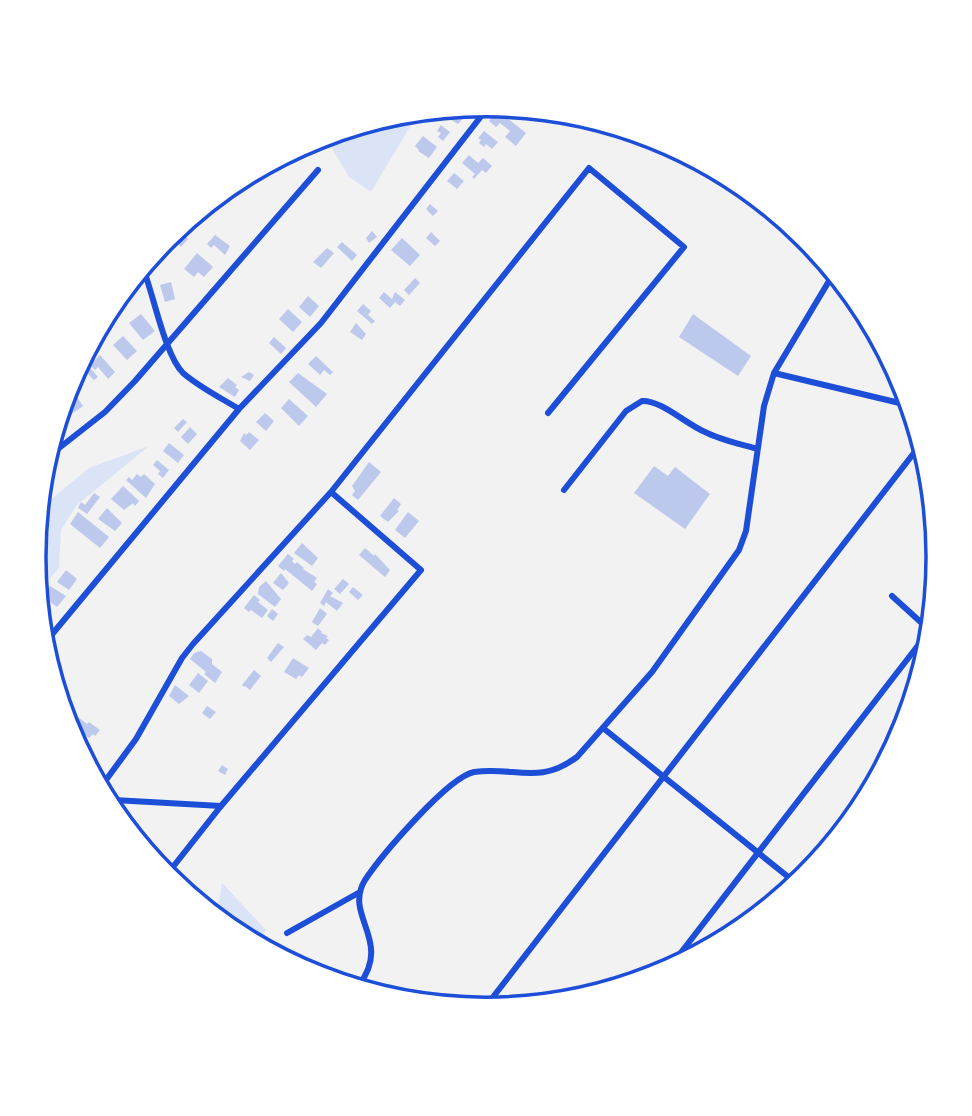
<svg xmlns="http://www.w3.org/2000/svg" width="972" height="1116" viewBox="0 0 972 1116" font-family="Manrope,sans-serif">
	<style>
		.green { fill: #dbe4f7 }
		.building { fill: #bdc9ec }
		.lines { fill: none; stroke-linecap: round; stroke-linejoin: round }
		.minor { stroke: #1d4ed8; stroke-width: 6 }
		.rim { fill: none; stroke: #1d4ed8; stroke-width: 3.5 }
	</style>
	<rect width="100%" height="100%" fill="#f2f2f2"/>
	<!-- green -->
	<path class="green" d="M414,120L371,192L349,177L325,137Z
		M149,446L77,505L61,530L59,568L40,590L33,558L44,505L89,468Z
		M222,883L266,930L259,940L221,915L218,906Z"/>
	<!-- building -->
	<path class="building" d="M464,110L460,114L464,117L458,124L442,114Z
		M497,110L526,133L516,146L505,137L510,131L500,123L496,127L489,121Z
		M441,125L450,132L443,141L438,137L441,133L437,131Z
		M484,131L498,142L492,149L486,144L484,147L479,143L481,140L478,138Z
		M423,136L437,147L429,158L418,151L419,150L415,146Z
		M469,155L478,163L483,158L492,166L486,173L482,170L474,179L472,177L475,174L462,163Z
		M454,173L464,181L457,189L447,181Z
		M430,204L438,211L433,216L426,209Z
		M372,231L377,237L369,243L366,238Z
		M431,232L440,241L435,246L426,238Z
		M184,235L188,239L181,247L177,243Z
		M215,235L230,246L225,255L214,245L211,248L207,244Z
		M402,238L420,255L410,266L391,250Z
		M342,242L357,255L352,261L337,247Z
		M327,248L334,253L321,268L313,262Z
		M197,253L213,267L204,277L198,272L194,277L184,269Z
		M415,278L420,283L409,295L404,290Z
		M171,282L175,299L165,302L160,285Z
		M384,292L392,299L395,292L405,300L400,306L395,302L390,308L379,298Z
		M308,296L319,306L310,317L299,307Z
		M363,304L371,311L368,315L375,321L372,324L357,311Z
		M288,309L302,322L293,332L279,319Z
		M141,314L155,331L143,340L129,323Z
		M693,314L751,356L738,376L679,337Z
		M356,323L366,334L362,340L350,332Z
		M123,336L137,351L127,360L113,345Z
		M274,337L286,348L281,354L269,343Z
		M100,355L115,372L108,379L98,367L95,370L90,365Z
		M316,356L333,372L330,375L324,370L320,375L308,364Z
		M86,363L98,377L94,380L88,374L77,383L72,378Z
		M249,372L254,375L250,381L241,377Z
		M298,373L327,394L316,407L289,382Z
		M228,378L237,385L235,387L239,390L235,397L219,387Z
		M73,382L77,389L70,394L67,390L68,384Z
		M69,396L72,401L77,397L83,406L70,415L64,406L65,399Z
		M289,399L308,416L299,426L281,408Z
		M265,413L274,421L266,431L256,422Z
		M183,419L187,422L178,432L174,428Z
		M190,427L197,434L188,444L181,437Z
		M249,432L259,440L250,450L240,441L244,433L246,435Z
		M169,443L184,455L178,463L163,451Z
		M157,460L169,470L163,478L158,474L160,471L153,465Z
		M369,462L381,472L358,500L352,495L355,491L352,486Z
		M654,466L668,476L675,467L710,494L685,529L634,493Z
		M137,474L141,477L144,474L155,484L146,498L126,480L129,477L132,480Z
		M123,486L139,501L135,506L133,503L124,510L111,499Z
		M94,493L100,497L87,514L78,508L81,502L85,505Z
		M394,498L401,504L397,510L399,511L388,522L380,516Z
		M107,508L122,523L115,531L98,519Z
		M78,512L109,537L100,548L70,524Z
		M408,512L419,521L405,538L395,530Z
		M302,543L318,558L312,566L294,553Z
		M365,548L374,556L375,554L390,570L385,577L359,555Z
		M288,554L294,559L292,561L295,564L297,562L304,568L303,569L317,578L314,582L317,584L312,591L285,569L284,571L278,566Z
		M66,570L77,579L69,590L57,582Z
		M281,573L289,583L283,590L273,583Z
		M343,579L349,584L340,594L334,589Z
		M266,581L281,599L275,607L258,594L259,587Z
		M50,586L66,596L57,607L49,601L46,605L42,601L41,597Z
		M353,587L363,595L358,600L349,592Z
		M328,589L333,593L330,596L343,603L337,611L326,602L324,606L320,603Z
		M254,595L260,600L258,602L268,610L262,618L251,610L249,612L244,608Z
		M320,608L327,614L318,626L312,622Z
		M272,609L278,614L273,621L267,616Z
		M44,613L53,620L47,628Z
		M318,628L322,632L321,633L328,636L326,638L329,640L325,645L322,643L316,650L303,639L307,635L311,637Z
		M278,643L284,647L271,662L267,658Z
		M201,651L212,659V664L222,672L215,683L204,674L206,672L190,659L194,653Z
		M293,658L309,668L302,677L299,675L296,679L284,672Z
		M254,670L261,676L250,690L245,686L244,687L242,685Z
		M198,673L208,681L199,693L189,685Z
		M175,685L189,696L179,704L169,696Z
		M207,706L216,712L210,719L202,713Z
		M78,717L87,724L89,722L100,730L95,736L93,734L89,738L73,726Z
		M68,732L84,744L80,749L69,733Z
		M222,765L228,769L225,775L218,771Z"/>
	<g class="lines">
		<!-- minor -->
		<path class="minor" d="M144,271C154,297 165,355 183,373C199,387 221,398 239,409
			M774,373L908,405
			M54,452L105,412L135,381L318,170
			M564,490L626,411L642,401C661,400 686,424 705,432C721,440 740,444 757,449
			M892,596L925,626
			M49,638L239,409L321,323L489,106
			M603,728L797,884
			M103,784L136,739L182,658L193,644L331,492L589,168L684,247L548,413
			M114,800L221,806
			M165,877L221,806L421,570L331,492
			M287,933L360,892
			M666,972L923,639
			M359,985C393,940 343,916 365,880C381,856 448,777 474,772C515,766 538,786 577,757L652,672L739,550L746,531L764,406L774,373L832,276
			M483,1010L917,449"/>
	</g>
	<!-- crop -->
	<path d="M0 0H972V1116H0ZM46 557a440 440 0 1 1 880 0a440 440 0 1 1-880 0Z" fill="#fff" fill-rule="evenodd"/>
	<path class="rim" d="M46 557a440 440 0 1 1 880 0a440 440 0 1 1-880 0Z"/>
</svg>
